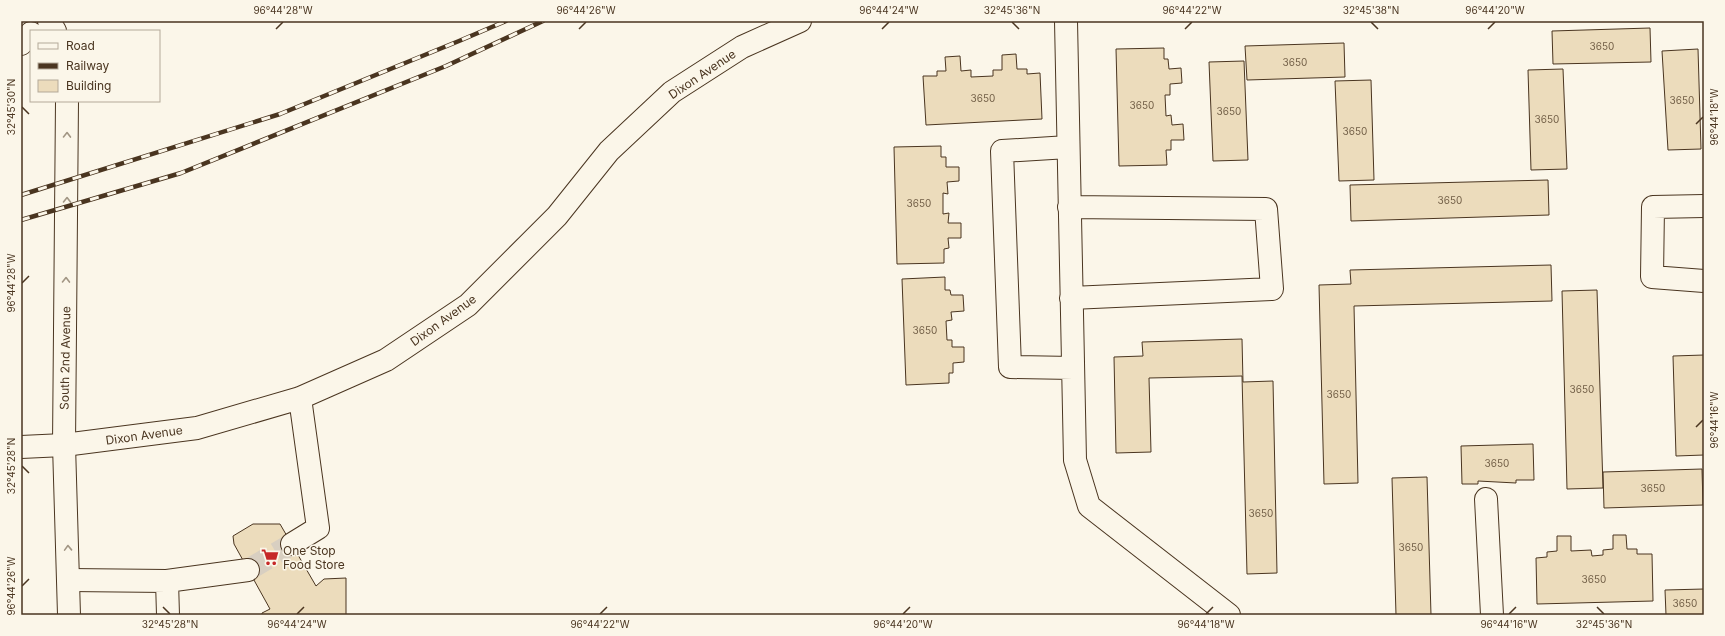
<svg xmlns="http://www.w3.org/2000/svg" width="1725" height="636" viewBox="0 0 1725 636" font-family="Inter,sans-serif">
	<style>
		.building { fill: #ecdcbc; stroke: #4a3520 }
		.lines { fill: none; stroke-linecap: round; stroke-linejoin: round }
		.minor-tunnel { stroke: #d8cfc1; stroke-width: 22; stroke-dasharray: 22 11; stroke-linecap: butt }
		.minor-casing { stroke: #4a3520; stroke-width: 24 }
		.major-casing { stroke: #4a3520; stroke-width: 24 }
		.minor { stroke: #fbf6e9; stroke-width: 22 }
		.major { stroke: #fbf6e9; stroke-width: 22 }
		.rail-casing { stroke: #4a3520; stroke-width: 4.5 }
		.rail { stroke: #fbf6e9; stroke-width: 3; stroke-dasharray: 9; stroke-linecap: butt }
		.oneway { stroke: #a29684 }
		.ticks { fill: none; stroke: #4a3520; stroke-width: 1.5 }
		.labels { text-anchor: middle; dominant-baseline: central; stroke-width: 3; stroke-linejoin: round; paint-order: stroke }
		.number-label { font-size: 10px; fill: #725f47 }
		.street-label { font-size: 12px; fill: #4a3520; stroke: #fbf6e9 }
		.poi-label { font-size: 12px; fill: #4a3520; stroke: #fbf6e9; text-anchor: start }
		.neatline { fill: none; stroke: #4a3520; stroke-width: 1.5 }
		.ticks-label { font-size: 10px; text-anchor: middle; fill: #4a3520 }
	</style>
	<rect width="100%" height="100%" fill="#fbf6e9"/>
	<!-- building -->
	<path class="building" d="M1650,28L1651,62L1553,64L1552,31Z
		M1344,43L1345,77L1247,80L1245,46Z
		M1164,48V59H1168L1169,69L1181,68L1182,83L1170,84V95H1165L1166,116L1171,115L1172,125L1183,124L1184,140H1171V150H1166L1167,165L1119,166L1116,49Z
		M1698,49L1701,149L1668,150L1662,51Z
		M1016,54L1017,69H1027V74L1040,73L1042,119L926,125L923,76H937V71H946L945,57L960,56L961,71L971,70V77L993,76V70H1002V55Z
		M1244,61L1248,160L1213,161L1209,62Z
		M1563,69L1567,169L1531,170L1528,70Z
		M1371,80L1374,180L1339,181L1335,81Z
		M941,146V157H946V167H959V181L947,182L948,194L943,193V214L949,213L948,223H961V238H948L949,248L944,249V263L897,264L894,147Z
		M1548,180L1549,215L1351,221L1350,185Z
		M1551,265L1552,301L1354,306L1358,483L1324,484L1319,285L1351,284L1350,270Z
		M945,277V290H950L951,295H963L964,311L951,312L952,320L946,321L947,340H952V347H964V362L953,363V373H949V383L906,385L902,279Z
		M1597,290L1603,488L1567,489L1562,291Z
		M1242,339L1243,382L1273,381L1277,573L1247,574L1242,376L1149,378L1151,452L1116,453L1114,357L1143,356L1142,342Z
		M1704,355V455L1676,456L1673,356Z
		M1533,444L1534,480H1516V483L1478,481V484H1462L1461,446Z
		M1702,469L1703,505L1604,508L1603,472Z
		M1427,477L1431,615H1396L1392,478Z
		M253,524H280L316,586L324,579L346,578V615H262V613L270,609L234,544L233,536Z
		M1613,535H1626L1627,549H1637V554H1652L1653,601L1537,604L1536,558L1547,557V552L1557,551V536H1571V551L1591,550L1592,556L1603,555V550L1613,549Z
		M1704,589V615H1666L1665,590Z"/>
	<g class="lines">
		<!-- minor-tunnel -->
		<path class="minor-tunnel" d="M248,570L292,544"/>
		<!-- minor casing -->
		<g class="minor-casing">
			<path id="minor" d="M1066,21L1075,460L1089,506L1229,615
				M1068,147L1002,151L1010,367L1073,368
				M1704,206L1653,207L1652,277L1704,281
				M1069,207L1266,209L1272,289L1071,298
				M21,447L64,445L197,428L300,398L386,360L468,305L557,216L609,151L672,92L742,47L800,21
				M1486,499L1492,615
				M292,544L318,528L300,398
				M69,580L167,581L168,615
				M167,581L248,570"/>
		</g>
		<!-- major casing -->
		<g class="major-casing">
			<path id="major" d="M49,21L55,31
				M21,44L31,33
				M67,101L64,445L69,615"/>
		</g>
		<!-- minor -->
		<use href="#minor" class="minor"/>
		<!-- major -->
		<use href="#major" class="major"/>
		<!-- rail casing -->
		<g class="rail-casing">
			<path id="rail" d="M21,195L280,114L459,41L506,21
				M21,220L181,173L446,66L543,21"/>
		</g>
		<!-- rail -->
		<use href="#rail" class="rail"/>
	</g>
	<!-- one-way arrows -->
	<defs><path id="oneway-chevron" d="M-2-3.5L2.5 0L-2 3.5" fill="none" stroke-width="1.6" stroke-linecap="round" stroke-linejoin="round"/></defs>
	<g class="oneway">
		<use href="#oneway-chevron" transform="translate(67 135) rotate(-89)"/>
		<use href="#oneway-chevron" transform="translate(67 200) rotate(-89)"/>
		<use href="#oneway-chevron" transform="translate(66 280) rotate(-89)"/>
		<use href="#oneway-chevron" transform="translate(68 548) rotate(-92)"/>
	</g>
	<!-- ticks -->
	<path class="ticks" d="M1012,22L1019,29M1371,22L1378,29M276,29L283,22M579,29L586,22M882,29L889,22M1185,29L1192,22M1488,29L1495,22M22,107L29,114M1696,124L1703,117M22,283L29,276M1696,427L1703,420M22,466L29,473M22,586L29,579M163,607L170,614M1597,607L1604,614M297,614L304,607M600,614L607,607M903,614L910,607M1206,614L1213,607M1509,614L1516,607"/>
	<!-- icons -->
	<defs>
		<g id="supermarket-bare" transform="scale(1.38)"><path d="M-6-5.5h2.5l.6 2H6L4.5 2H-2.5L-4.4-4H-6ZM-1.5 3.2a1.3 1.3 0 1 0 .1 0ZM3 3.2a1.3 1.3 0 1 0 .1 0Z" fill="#c62828" stroke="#fbf6e9" stroke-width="2.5" paint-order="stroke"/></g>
	</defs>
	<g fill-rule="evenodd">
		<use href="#supermarket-bare" x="270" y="557"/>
	</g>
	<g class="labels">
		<!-- number labels -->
		<g class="number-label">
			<text x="1602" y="46">3650</text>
			<text x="1295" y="62">3650</text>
			<text x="983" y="98">3650</text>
			<text x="1682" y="100">3650</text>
			<text x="1142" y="105">3650</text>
			<text x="1229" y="111">3650</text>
			<text x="1547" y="119">3650</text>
			<text x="1355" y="131">3650</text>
			<text x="1450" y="200">3650</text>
			<text x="919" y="203">3650</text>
			<text x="925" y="330">3650</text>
			<text x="1582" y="389">3650</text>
			<text x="1339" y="394">3650</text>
			<text x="1497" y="463">3650</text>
			<text x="1653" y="488">3650</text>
			<text x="1261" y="513">3650</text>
			<text x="1411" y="547">3650</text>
			<text x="1594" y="579">3650</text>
			<text x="1685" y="603">3650</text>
		</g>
		<!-- street labels -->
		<g class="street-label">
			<text transform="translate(702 74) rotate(-34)">Dixon Avenue</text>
			<text transform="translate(443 320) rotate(-36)">Dixon Avenue</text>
			<text transform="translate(65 358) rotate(-89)">South 2nd Avenue</text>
			<text transform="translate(144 435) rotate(-8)">Dixon Avenue</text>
		</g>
		<!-- poi labels -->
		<g class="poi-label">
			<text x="283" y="550">One Stop<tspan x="283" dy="14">Food Store</tspan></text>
		</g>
	</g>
	<!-- border -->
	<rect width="1725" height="636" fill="none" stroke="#fbf6e9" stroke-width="44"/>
	<!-- legend -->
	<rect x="30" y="30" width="130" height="72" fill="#fbf6e9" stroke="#b4a999"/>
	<rect x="38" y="43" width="20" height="6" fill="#fbf6e9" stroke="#b4a999"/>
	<text x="66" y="50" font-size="12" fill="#4a3520">Road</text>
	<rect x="38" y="63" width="20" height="6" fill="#4a3520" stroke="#b4a999"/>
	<text x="66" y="70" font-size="12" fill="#4a3520">Railway</text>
	<rect x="38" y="80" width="20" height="12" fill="#ecdcbc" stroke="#b4a999"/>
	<text x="66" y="90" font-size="12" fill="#4a3520">Building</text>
	<rect x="22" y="22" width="1681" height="592" class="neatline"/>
	<g class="ticks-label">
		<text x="283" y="14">96°44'28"W</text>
		<text x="586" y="14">96°44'26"W</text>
		<text x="889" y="14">96°44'24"W</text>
		<text x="1012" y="14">32°45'36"N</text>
		<text x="1192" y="14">96°44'22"W</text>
		<text x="1371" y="14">32°45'38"N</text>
		<text x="1495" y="14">96°44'20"W</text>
		<text transform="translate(11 107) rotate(-90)" y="4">32°45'30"N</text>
		<text transform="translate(1714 117) rotate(-90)" y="4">96°44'18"W</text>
		<text transform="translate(11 283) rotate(-90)" y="4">96°44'28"W</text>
		<text transform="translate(1714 420) rotate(-90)" y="4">96°44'16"W</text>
		<text transform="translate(11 466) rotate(-90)" y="4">32°45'28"N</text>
		<text transform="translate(11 586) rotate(-90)" y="4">96°44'26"W</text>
		<text x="170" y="628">32°45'28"N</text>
		<text x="297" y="628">96°44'24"W</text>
		<text x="600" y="628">96°44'22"W</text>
		<text x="903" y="628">96°44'20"W</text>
		<text x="1206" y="628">96°44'18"W</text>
		<text x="1509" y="628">96°44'16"W</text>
		<text x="1604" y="628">32°45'36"N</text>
	</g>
</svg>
